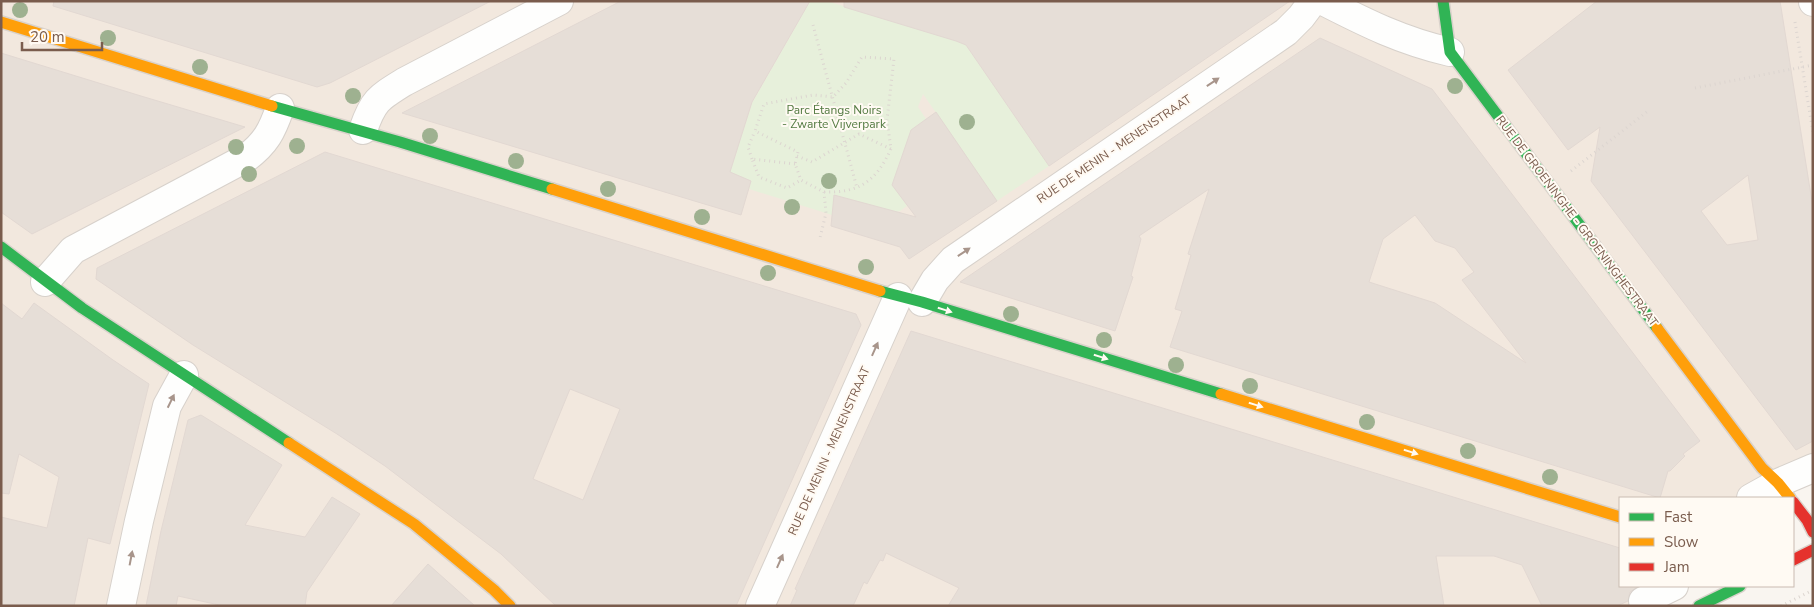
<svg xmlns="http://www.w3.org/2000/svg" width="1814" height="607" viewBox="0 0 1814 607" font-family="'Nunito Sans',sans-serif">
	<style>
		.residential { fill: #f2e8de }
		.green { fill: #e7f0db }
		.building { fill: #e6ded7; stroke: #e2d8d2; fill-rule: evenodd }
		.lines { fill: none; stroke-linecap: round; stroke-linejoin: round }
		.street-casing { stroke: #d7d1cb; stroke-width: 30 }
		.fast-casing { stroke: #d9d2cb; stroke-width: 14 }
		.slow-casing { stroke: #d9d2cb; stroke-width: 14 }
		.jam-casing { stroke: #d9d2cb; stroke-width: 14 }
		.path { stroke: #dcd5d0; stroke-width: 3; stroke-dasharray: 1 4; stroke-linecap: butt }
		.street { stroke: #fefefd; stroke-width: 28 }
		.fast { stroke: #30b455; stroke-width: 11 }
		.slow { stroke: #ff9f0a; stroke-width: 11 }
		.jam { stroke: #e5322d; stroke-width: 11 }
		.tree { fill: #9eb190 }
		.oneway { fill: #a8958b }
		.oneway2 { fill: #fffaf3 }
		.labels { text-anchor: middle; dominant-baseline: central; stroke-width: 4; stroke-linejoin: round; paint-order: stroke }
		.park-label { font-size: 12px; fill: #537a41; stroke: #fffaf3 }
		.street-label { font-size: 12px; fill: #7a5c4d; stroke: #fffaf3 }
	</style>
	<rect width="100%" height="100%" fill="#f9f5f0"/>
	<!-- residential -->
	<path class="residential" d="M1,1H1813V466L1749,498H1620V586H1654L1633,606H1Z"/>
	<!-- green -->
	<path class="green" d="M804,1H827L956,41L966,45L1049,166L997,201L923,94L918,107L926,119L911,130L893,184L907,206L900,211L896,212L834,195L832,215L749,189L751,181L730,172L752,103L800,19Z"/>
	<!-- building -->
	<path class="building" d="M54,1H491L330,83L317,87L53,6Z
		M621,1H810L752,102L730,172L751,181L741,215L402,113Z
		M844,1H1290L1049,166L966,45L956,41L844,7Z
		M1597,1H1780L1813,208V441L1796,450L1591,181L1600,127L1568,150L1508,70ZM1748,175L1758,240L1727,245L1701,211Z
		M1320,38L1432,89L1700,441L1683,454L1685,456L1670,471H1668L1660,498L1170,347L1182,311L1175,309L1191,255L1188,254L1209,189L1139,236L1141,239L1131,276L1133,277L1115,331L960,282ZM1415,215L1435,241L1455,248L1474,272L1462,280L1526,363L1435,303L1369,282L1383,239Z
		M1,53L141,96L245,127L32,234L1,212Z
		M936,112L997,201L909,259L900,247L831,226L834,195L916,217L892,185L911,130Z
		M325,152L856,314L861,325L736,606H556L501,554L385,466L337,434L193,345L96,279L97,268ZM570,389L620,409L583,500L533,479Z
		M1,303L22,319L34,303L113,360L149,384L110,544L88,538L74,606H1V517L47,528L59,477L19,454L9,494L1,493Z
		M911,331L1620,548V586H1639L1630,592L1628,601L1617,606H1542L1522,565L1494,556H1436L1444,606H948L959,588L886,553L883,561L880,560L867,584L864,582L853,606H790L797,590L795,589Z
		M201,415L282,465L245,525L305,537L332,497L360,514L307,592L305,606H224L178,596L176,606H146L161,531L188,420Z
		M428,564L475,606H391Z"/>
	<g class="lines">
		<!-- street casing -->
		<g class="street-casing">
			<path id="street" d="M1323,1C1366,23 1402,41 1450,52
				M1813,1V2
				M363,130C373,101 378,98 404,82L559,1
				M45,282L73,250L246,158C266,143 272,131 280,108
				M922,302L935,280L953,260L1286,32L1301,17L1313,1
				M1751,498L1778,483L1813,468
				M1643,601L1674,586
				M121,606L139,521L167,406L184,375
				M760,606L898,297"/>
		</g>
		<!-- fast casing -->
		<g class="fast-casing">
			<path id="fast" d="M1443,1L1450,52L1657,328
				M272,106L400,142L552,189
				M1,247L82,308L289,443
				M880,291L922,302L1221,394
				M1699,606L1740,586"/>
		</g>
		<!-- slow casing -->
		<g class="slow-casing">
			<path id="slow" d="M1,22L272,106
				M552,189L880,291
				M1657,328L1762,468L1778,483L1790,498
				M1221,394L1620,517
				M289,443L414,524L494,590L510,606"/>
		</g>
		<!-- jam casing -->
		<g class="jam-casing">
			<path id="jam" d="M1793,502L1807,520L1813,532
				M1793,560L1813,550"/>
		</g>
		<!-- path -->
		<path class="path" d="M1795,22L1813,133
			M813,25L857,188
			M1695,88L1813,65
			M797,156L812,162L859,134L891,149L887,120L894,59L862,57L846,83L833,97L813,95L764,104L755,131L798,152L795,164L801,180L824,192L826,213L820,238
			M752,159L748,147L755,131
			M795,164L752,159L759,177L787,188L801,180
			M1571,171L1648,111
			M824,192C860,193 876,181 891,149
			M1781,606L1813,590"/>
		<!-- street -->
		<use href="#street" class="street"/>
		<!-- fast -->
		<use href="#fast" class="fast"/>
		<!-- slow -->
		<use href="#slow" class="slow"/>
		<!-- jam -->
		<use href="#jam" class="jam"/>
	</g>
	<!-- trees -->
	<g class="tree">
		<circle cx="20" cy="10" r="8"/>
		<circle cx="108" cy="38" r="8"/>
		<circle cx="200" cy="67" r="8"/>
		<circle cx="1455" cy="86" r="8"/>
		<circle cx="353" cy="96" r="8"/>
		<circle cx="967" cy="122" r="8"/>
		<circle cx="430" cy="136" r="8"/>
		<circle cx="297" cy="146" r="8"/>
		<circle cx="236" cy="147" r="8"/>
		<circle cx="516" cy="161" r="8"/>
		<circle cx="249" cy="174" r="8"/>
		<circle cx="829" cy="181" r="8"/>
		<circle cx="608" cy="189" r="8"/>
		<circle cx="792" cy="207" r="8"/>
		<circle cx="702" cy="217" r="8"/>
		<circle cx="866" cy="267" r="8"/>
		<circle cx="768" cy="273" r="8"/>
		<circle cx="1011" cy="314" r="8"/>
		<circle cx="1104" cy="340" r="8"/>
		<circle cx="1176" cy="365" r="8"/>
		<circle cx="1250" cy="386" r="8"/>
		<circle cx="1367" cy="422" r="8"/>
		<circle cx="1468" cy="451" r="8"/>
		<circle cx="1550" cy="477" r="8"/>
	</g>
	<!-- one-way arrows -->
	<defs><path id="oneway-solid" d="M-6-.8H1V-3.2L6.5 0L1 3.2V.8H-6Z" transform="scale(1.25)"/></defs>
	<g class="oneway">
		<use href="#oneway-solid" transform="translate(1213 82) rotate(-34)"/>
		<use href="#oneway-solid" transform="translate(964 252) rotate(-34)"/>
		<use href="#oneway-solid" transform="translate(875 349) rotate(-66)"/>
		<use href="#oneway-solid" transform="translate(171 401) rotate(-64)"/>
		<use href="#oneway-solid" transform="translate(131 558) rotate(-79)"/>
		<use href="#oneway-solid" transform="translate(780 561) rotate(-66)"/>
	</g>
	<g class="oneway2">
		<use href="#oneway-solid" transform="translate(945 310) rotate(17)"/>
		<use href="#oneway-solid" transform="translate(1101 357) rotate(17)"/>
		<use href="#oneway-solid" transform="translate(1256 405) rotate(17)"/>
		<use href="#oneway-solid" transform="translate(1411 452) rotate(17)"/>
	</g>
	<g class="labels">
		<!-- park labels -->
		<g class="park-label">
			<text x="834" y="110">Parc Étangs Noirs<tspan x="834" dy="14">- Zwarte Vijverpark</tspan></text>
		</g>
		<!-- street labels -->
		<g class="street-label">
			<text transform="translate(1114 149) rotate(-34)">RUE DE MENIN - MENENSTRAAT</text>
			<text transform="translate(1577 221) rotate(53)">RUE DE GROENINGHE - GROENINGHESTRAAT</text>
			<text transform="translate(829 451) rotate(-66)">RUE DE MENIN - MENENSTRAAT</text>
		</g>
	</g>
	<!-- border -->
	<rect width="1814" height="607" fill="none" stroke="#7a5c4d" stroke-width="5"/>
	<!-- legend -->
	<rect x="1619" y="497" width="175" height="90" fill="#fffaf3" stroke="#cabbb1"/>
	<rect x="1629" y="513" width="25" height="8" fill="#30b455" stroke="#cabbb1"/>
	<text x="1664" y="522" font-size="15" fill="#7a5c4d">Fast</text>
	<rect x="1629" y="538" width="25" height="8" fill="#ff9f0a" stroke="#cabbb1"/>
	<text x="1664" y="547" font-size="15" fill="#7a5c4d">Slow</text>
	<rect x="1629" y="563" width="25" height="8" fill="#e5322d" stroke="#cabbb1"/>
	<text x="1664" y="572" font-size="15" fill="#7a5c4d">Jam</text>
	<!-- scale -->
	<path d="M22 42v8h80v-8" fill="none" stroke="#7a5c4d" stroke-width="2.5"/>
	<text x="30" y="42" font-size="15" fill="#7a5c4d" stroke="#fffaf3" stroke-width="4" paint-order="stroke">20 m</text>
</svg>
